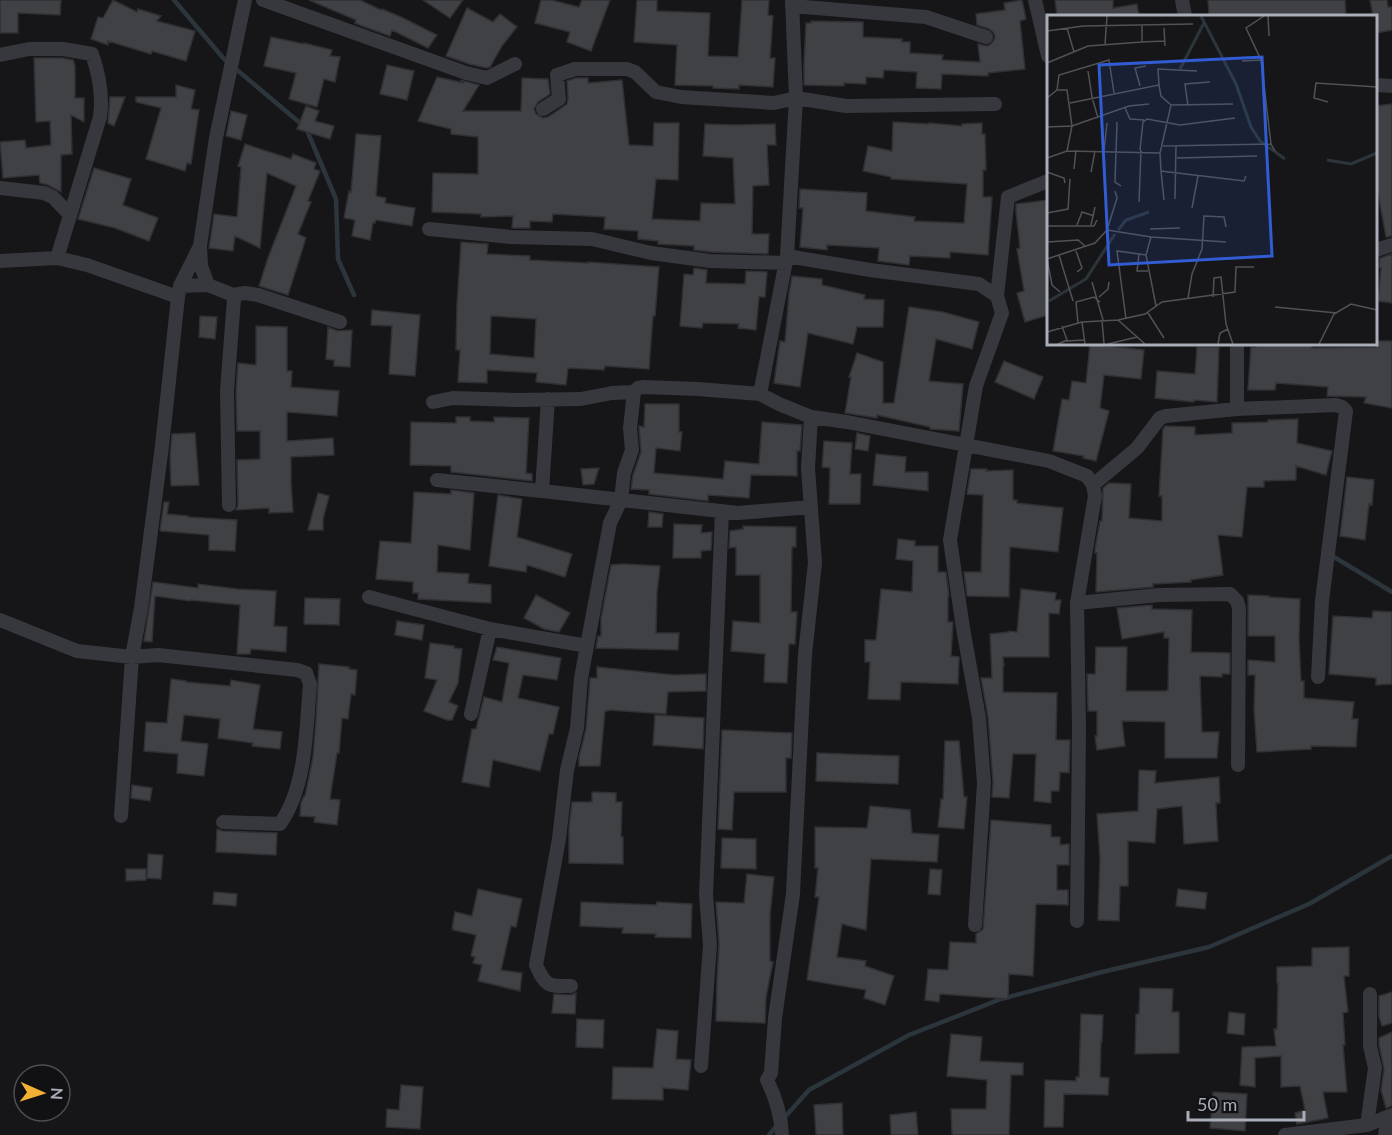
<svg xmlns="http://www.w3.org/2000/svg" width="1392" height="1135" viewBox="0 0 1392 1135" font-family="Lato,sans-serif">
	<style>
		.lines { fill: none; stroke-linecap: round; stroke-linejoin: round }
		.stream { stroke: #2c353c; stroke-width: 4.5 }
		.building { fill: #404145; stroke: #303034; stroke-width: 1.5; fill-rule: evenodd }
		.minor { stroke: #37383d; stroke-width: 14 }
		.inset-river { fill: none; stroke: #2c353c; stroke-width: 3 }
		.inset-road { fill: none; stroke: #505258; stroke-width: 1.5 }
		.view { fill: #325cd3; fill-opacity: 0.15; stroke: #325cd3; stroke-width: 3 }
		.inset-edge { fill: none; stroke: #a8adb8; stroke-width: 3 }
	</style>
	<rect width="100%" height="100%" fill="#161618"/>
	<g class="lines">
		<!-- stream -->
		<path class="stream" d="M174,0L224,59L306,128L336,199L338,259L354,295
			M1334,557L1392,592
			M784,1118L809,1090L909,1035L1001,999L1102,972L1209,947L1309,904L1392,856
			M769,1135L778,1124"/>
	</g>
	<!-- building -->
	<path class="building" d="M0,0H61L60,15L18,13V33H0Z
		M113,0L137,12L138,9L161,16L157,21L195,31L186,61L152,51L151,54L108,41V45L91,39L98,17L103,18Z
		M309,0H360L381,10L382,9L403,18L437,35L428,48L392,30L390,36L362,26L355,23L356,20Z
		M423,0H463L450,18Z
		M541,0H551L579,7L582,0H610L591,51L567,42L570,32L535,23Z
		M637,0H657V11L710,13L708,56L738,57L742,0H769L768,15L773,16L770,58H775L773,87L739,85V89L713,88V86L675,85L677,45L634,42Z
		M1022,0L1026,19L1020,21L1025,69L988,73V76L942,74L941,89L916,88L917,72L884,70L883,78L866,77V84L844,83V86L804,85V64L806,23H811V21L863,22V37L902,39V42H910V53L943,55L942,60L980,62L978,44L987,46L991,44L994,40L995,36L993,32L989,29L977,25L976,14L1005,10L1004,3Z
		M1055,0H1113V8L1137,4L1139,16H1057Z
		M1208,0H1345L1346,16H1209Z
		M1370,0H1387L1388,7H1392V30L1376,33V16H1373Z
		M467,8L493,22L500,14L517,27L502,46L490,67L486,68L469,64L446,56Z
		M271,37L304,44V43L332,50L330,56L340,57L335,82L324,79L317,107L289,99L296,73L264,66Z
		M34,58H62L73,60L75,66V98H84V122L71,115L72,154L61,155V192L48,185L40,183L39,175L3,178L0,142L25,140L26,148L51,145L50,121L36,122Z
		M387,65L414,71L407,100L380,94Z
		M437,77L464,83L460,80L479,85L463,111H521L522,78L548,79L550,94L538,102L534,109L536,114L543,118L548,117L567,104L568,98L567,81L576,78H588V83L622,80L629,145L653,146L654,123H679L678,180L656,179L652,219L700,221L701,203L735,204L733,158L703,156L705,124L735,125L775,124L776,145H767L769,185L753,186L752,234H769L768,254L711,252L694,250V246L658,244V241L638,239V231L604,229L605,217L553,214L552,222L530,221V228H512L513,216L481,217V214L432,212L433,173L478,174V137L451,134V129L418,121Z
		M176,85L195,90L191,109L199,110L191,164L187,163L185,171L146,159L161,108L136,102V97H176Z
		M110,97H125L114,126L108,123Z
		M1392,104V236L1386,237L1376,183V106Z
		M306,106L319,111L315,121L334,126L330,139L297,129Z
		M231,111L247,115L241,140L226,136Z
		M893,122L928,124L929,123L962,126V124L982,123V134H985L986,170H983V197H992L988,255L950,252V258L910,256L909,265L878,261L879,248L827,245V250L800,247L803,208H799L800,189L867,193L866,211L915,217L914,221L964,223L967,184L891,179V177L863,171L868,146L892,151Z
		M356,134L381,136L376,196L386,198L385,203L415,208L412,226L376,220L375,223H373L370,240L352,236L355,220L344,218L349,191L351,192Z
		M245,144L291,159L293,154L316,163L314,169L320,171L308,201L311,202L298,234L306,238L288,295L259,286L268,258L296,186L267,173L260,248L235,236L233,251L209,248L214,214L237,217L241,167L238,166Z
		M94,168L131,179L123,205L158,218L149,241L115,228L78,219Z
		M1048,200V315L1025,322L1017,293L1024,291L1017,249L1020,248L1016,211V204Z
		M461,242L488,244L487,254L530,256V260L588,263V262L659,267L655,316H653L649,369L605,366L604,370L568,368L566,385L536,382L537,373L487,370V383L458,382L460,350H456L457,305ZM491,316L536,319L534,358L490,354Z
		M1392,254V303L1378,301L1381,268L1379,267L1380,258Z
		M694,268L707,270L706,283L745,284L746,271L767,272L765,297H759L756,330L738,328L739,324L703,323L702,328L680,326L684,274L693,275Z
		M792,276L822,279V285L865,295L864,299L884,300L883,327H857L853,344L808,333L800,387L774,383L780,341L785,342L789,293Z
		M909,307L943,312L979,322L972,349L936,339L929,381L963,384L959,431L930,429V427L877,415V418L845,413L851,377H849L857,353L883,362V403H894Z
		M372,310L420,315L415,376L389,374L392,326L371,325Z
		M200,316L217,317L215,339L199,337Z
		M256,326L287,327V371H292L291,387L339,391L337,416L287,412V441L333,438L334,455L291,457V482L293,512L269,513V508L236,510L238,505L237,460L260,459V431H237L236,391L238,363L256,365Z
		M328,327L338,331L352,330L350,367L334,366V360L326,359Z
		M1376,341H1392V408L1364,403L1366,397L1327,396L1328,387L1276,383L1275,390H1248L1251,347H1256V344H1313L1312,348L1375,347Z
		M1090,344L1144,350L1141,379L1104,375L1100,408L1109,411L1096,461L1083,458L1084,456L1053,451L1062,399L1069,400L1072,381L1086,383Z
		M1197,347H1219L1217,402L1194,400V402L1155,398L1157,371L1195,374Z
		M1004,361L1043,377L1034,399L995,382Z
		M645,404H679V432H682L680,451L656,448L654,473L723,479L725,461L759,464L762,422L802,425L800,451H797V476L751,475L749,498L708,495V501L649,494V490L631,489L633,475L641,452L639,428V426L644,427Z
		M456,417H470V421L494,422V417L529,418L526,473L532,474V481L451,472V466L410,465L411,422L456,423Z
		M1298,419L1297,443L1332,451L1326,475L1296,466V480L1264,481V487H1247L1242,537L1218,535L1223,575L1191,580V582L1153,584V587L1096,592L1097,553H1095V549L1100,521H1102L1103,488L1109,483L1131,484L1129,518L1162,521V496H1159L1163,429L1165,426L1195,427V435L1232,433V423L1268,422V420Z
		M195,433L199,485L171,486L170,456L172,434Z
		M857,433L870,436L868,451L855,449Z
		M824,441L852,443L850,474H861L860,504H829L830,468L822,467Z
		M876,454L906,457L905,472H928V491L873,485Z
		M599,468L594,484L583,485L581,469Z
		M971,469H987L986,471L1013,470V500H1017V503L1063,508L1058,552L1010,547L1009,597L967,596L964,572H981L983,495L967,494Z
		M1347,477L1374,480L1372,505L1369,504L1365,540L1340,536Z
		M451,490L474,493L470,550L438,545L437,572L469,574L468,583L491,585V603L418,599V593H413V582L376,579L380,541L411,543L414,492L451,494Z
		M318,493L329,496L323,519V530H308Z
		M498,495L522,499L517,537L572,554L565,577L527,565L526,572L489,566Z
		M164,502H169L167,514L188,516V517L237,520L235,551L209,550V535L161,531L160,530Z
		M649,512L663,514L662,527H648Z
		M674,524L702,525L701,533L712,532L711,550L701,551V558H673Z
		M743,526L796,527V547H792L791,612H797L795,644H789L787,683L764,682L765,654L731,651L733,621L760,623V575H736V547L729,548L730,531L743,529Z
		M898,539L915,541V546H938V572H946L949,596H948V622H953L951,656L959,657V659L958,684L901,682L900,700L868,699L870,662H865V640H876L881,589L912,592L913,561L896,559Z
		M624,564L660,566L657,593L656,633H679L678,650L596,648L598,636H601V618L611,565Z
		M153,582L198,588V584L237,589L276,591L274,626L287,627L286,652L251,649L250,654H237L240,605L190,600V601L155,596L152,642L144,641Z
		M1021,589L1056,593L1055,600H1061L1059,614L1049,613V657H1003L1004,666H1003V692L1057,693L1056,740H1070L1069,773L1060,772L1059,791H1051V803L1034,801L1036,754H1013L1009,798L992,797L993,782L988,717L981,678H992L990,634L1009,632V631L1017,632Z
		M536,595L570,613L559,632L544,629L524,618Z
		M1248,595L1269,596V597L1300,599L1299,639L1301,681H1304V698L1354,702L1352,719H1358L1356,747L1311,746V749L1257,752L1254,710L1255,675H1248V660L1275,662V636H1248Z
		M305,598L340,599L339,625L304,624Z
		M1152,605V609L1192,610L1191,652L1230,653V674H1222V677L1200,676L1202,732H1219L1217,758H1165V722L1122,721L1125,746L1097,750L1095,736H1097V711H1088L1087,674H1095L1096,647H1127L1126,691H1165L1168,690L1169,638H1164V632L1122,639L1117,608Z
		M1373,611L1392,612V684L1376,685V678L1329,674L1333,616L1372,618Z
		M397,621L424,625L422,640L395,635Z
		M430,643L454,646V648L462,649L458,683L449,702L458,706L452,720H447L424,711L437,680L425,678Z
		M497,647L561,658L557,680L523,675L518,698L559,707L553,734H549L540,771L493,760L489,787L462,782L472,729H476L484,697L502,702L509,663L493,660Z
		M319,664L349,667V669L357,670L355,695L351,694L348,719L342,718L339,753H337L330,799L340,800L337,825L314,822L315,817L300,816L301,803L304,796H305L313,757L316,720Z
		M597,667L674,675L706,674V691L668,692L666,714L608,710V711H605L600,766H579V757L586,729L590,679V678H597Z
		M171,679L186,681V682L230,686L231,680L260,685L253,729L282,732L280,749L252,746L253,743L218,738L220,719L184,715L181,741L208,744L204,776L177,773L178,754L144,751L146,722L167,723Z
		M655,715L704,718L703,749L653,745Z
		M722,730L792,733L791,758H786V792H734L732,830L718,829Z
		M945,741H959L964,797H967L964,829L938,827L941,799H943Z
		M817,753L899,756L898,784L816,781Z
		M1139,770L1156,771L1155,783L1219,777L1220,803H1216L1218,841L1184,844L1182,806L1157,809L1155,843L1128,841V886H1120L1119,921L1098,920L1100,858L1097,814L1138,811Z
		M132,785L152,788L150,801L131,798Z
		M592,792L616,793V802H622L621,837H623V864L569,863V827L572,802H592Z
		M870,806L910,810L912,833L939,835L937,862L871,859L866,930L842,924L837,957L866,961L865,966L894,976L885,1005L864,998L866,990L807,980L819,897H815L818,868H815V827L867,828Z
		M991,820L1051,825V837H1060V845L1069,844V865H1057V890H1068V905L1036,904L1033,976L1009,974L1008,999L940,994L939,1002L925,1000L928,969L948,970L950,942L976,943V934L983,929Z
		M217,829L223,831L277,833L276,855L216,852Z
		M722,838L756,839V869L721,868Z
		M148,854L163,855L161,879L147,878Z
		M126,869H146V880L126,881Z
		M930,869L942,870L940,895L928,894Z
		M747,874L774,877L770,915V961L773,962L766,997L765,1023L716,1021L717,979L719,944L716,902L744,903Z
		M478,889L522,899L516,927L511,926L501,970L522,973L520,991L478,981L482,965L473,963L475,957L471,956L476,935L453,930V928H452L455,912L472,916Z
		M1178,889L1207,893L1205,909L1176,906Z
		M214,892L237,894L236,906L213,904Z
		M581,902L656,905L657,902L692,904L691,938L655,937L656,934L622,933L623,928L580,926Z
		M1349,947V976H1344L1348,1012L1343,1013L1345,1045H1343L1347,1092H1323L1328,1118L1297,1124L1295,1113L1305,1110L1300,1086L1281,1087V1056L1255,1058V1087L1240,1085L1242,1047L1276,1046L1274,1029H1277L1278,983H1277V967L1312,966V948Z
		M1140,988L1173,989L1172,1012H1179V1053L1135,1054L1136,1014H1139Z
		M1392,992V1023L1382,1026L1379,1017V996Z
		M576,993L575,1014L552,1013L554,994L571,995Z
		M1229,1012L1245,1014L1244,1035L1227,1033Z
		M1081,1014L1103,1015L1102,1042H1101L1100,1077L1109,1078L1108,1095L1064,1094L1063,1127H1044L1045,1080L1076,1081V1077H1079Z
		M577,1019L604,1020L603,1048L576,1047Z
		M657,1029L678,1031L676,1059L691,1060L688,1090L663,1088V1100L612,1099L613,1067L653,1068Z
		M1392,1032V1106L1386,1108L1381,1090L1384,1069L1379,1045V1038Z
		M951,1034L982,1037L980,1061L1023,1063V1075H1011L1009,1135H952L951,1109H986L987,1080L947,1076Z
		M401,1085L423,1087L420,1129L386,1127L387,1109L399,1110Z
		M1213,1092L1247,1094L1245,1131L1210,1128Z
		M842,1103L843,1135H816L814,1105Z
		M916,1112L918,1135H891L890,1115Z"/>
	<g class="lines">
		<!-- minor -->
		<path class="minor" d="M263,0L466,73L487,78L515,64
			M1035,0L1048,56
			M1182,0L1185,16
			M792,6L926,17L986,37
			M0,55L29,49H63L92,54C99,74 103,95 100,117L57,258
			M1376,85L1392,86
			M543,109L559,99L557,75L575,69H627L635,72L656,92L681,97L774,103L796,98L846,106L995,104
			M0,188L44,193L53,197L70,215
			M429,229L511,237L592,239L651,253L710,261L786,263
			M1376,250L1392,245
			M787,256L870,270L979,284L997,296L1002,313L976,386L950,540L963,628L979,718L984,783L975,925
			M0,261L57,258L87,265L178,297
			M208,285L201,266L200,246L216,138L245,0
			M180,286L208,285L233,295L245,293L258,295L340,322
			M997,296L1008,197L1048,181
			M1237,344V409L1336,405L1342,407L1346,411L1322,601L1318,677
			M760,394L787,256L796,98L792,0
			M433,402L453,398L518,400L581,399L612,393L634,392
			M437,480L542,491L738,513L811,507
			M1093,485L1137,448L1160,418L1166,416L1237,409
			M542,491L548,399
			M229,505L227,391L234,299L233,295
			M369,597L490,629L587,646
			M1077,603L1159,595L1230,594L1237,601L1239,608L1238,765
			M0,620L77,651L132,657L158,655L297,670L306,673L310,684C306,728 307,786 280,824L223,822
			M471,714L490,629
			M121,816L132,657L141,608L162,446L178,297L180,286L200,246
			M571,986C548,986 546,987 536,965L559,839L567,770L577,728L581,678L610,523L621,500L624,473L632,450L630,428L634,392L638,388L644,387L698,389L760,394L779,404L811,417L847,422L1049,461L1087,476L1093,485L1095,496L1077,603L1079,729L1077,921
			M701,1066L710,945L706,895L722,511
			M1367,1125L1375,1068L1370,1046V994
			M782,1135C781,1115 776,1098 767,1080L771,1073L775,1018L793,894L805,654L815,563L808,468L811,417
			M1285,1135L1367,1125L1392,1115
			M1385,1135L1388,1117"/>
	</g>
	<!-- overview -->
	<g transform="translate(1047 15)">
		<rect width="330" height="330" fill="#161618"/>
		<path class="inset-river" d="M154,1L189,69L204,112L213,126L238,144M133,54L157,8M280,145L304,149L330,138M71,215L79,205L102,197M2,286L39,264L68,219"/>
		<path class="inset-road" d="M217,1L199,13L214,45L224,129L228,136M221,1L222,21M95,11V27L117,26M20,13L27,37M117,13L118,31M0,16L36,11L146,9M58,29L60,1M195,46L214,45M0,48L41,31L95,27M41,56L45,82M112,70L114,81L124,90L186,89M93,71L88,53L99,51M10,75L12,60L62,45L67,78M45,82L51,103M0,83L10,75H20L25,111L20,136M281,87L267,83L269,68L330,72M23,88L112,70L111,54L150,56M124,90L113,138L114,156L197,166L199,161M141,91L138,69L163,67M78,93L83,104L97,105M70,107L68,167L74,171M0,112L25,111L82,91L102,89M116,131L224,129M93,135L96,107L100,104L133,110L188,103M57,136L60,108M0,143L20,136L113,138M130,143L210,141M27,154L29,135M114,156L117,185M0,157L17,163L18,168M44,157L48,136M128,184L129,130M92,187L94,135M145,193L151,161M0,198L21,194L23,164M30,210L35,197L47,201M44,210L48,192M0,211H47L50,205M103,214L133,213M60,215L104,222L179,227M104,222L99,240L109,291M0,227L31,225L38,231M29,236L35,253L30,257M92,239L90,256H101M12,240L26,286M0,244L48,228L60,215L70,183L68,176M0,244L5,270L13,277M45,267L56,305M52,282L61,274L62,267M166,282L167,263L174,262L179,309L186,329M141,283L145,259L155,234L157,201L177,202L179,212M228,292L290,298M101,298L117,323M79,304L70,236L99,240M55,305L57,329M71,305L98,299L115,287L188,277L189,252H207M35,307L38,329M31,308L29,287L47,282L53,287M0,317L35,307L71,305L98,329M19,326L38,325M11,329L20,325L15,311M61,329L90,322M171,329L173,318L181,314M272,329L287,299L304,289L330,295"/>
		<path class="view" d="M215,42L225,241L62,250L52,50Z"/>
		<rect width="330" height="330" class="inset-edge"/>
	</g>
	<!-- north arrow -->
	<g transform="translate(42 1093) rotate(93)"><circle r="28" fill="#111113" stroke="#4d4f55" stroke-width="1.5"/>
	<path d="M0-4.5L10 22L0 15L-10 22Z" fill="#f2b134"/>
	<text y="-9" font-size="16" font-weight="bold" text-anchor="middle" fill="#a8adb8">N</text>
	</g>
	<!-- scale -->
	<path d="M1188 1111v9h116v-9" fill="none" stroke="#a8adb8" stroke-width="3"/>
	<text x="1197" y="1111" font-size="18" fill="#a8adb8" stroke="#111113" stroke-width="4.5" paint-order="stroke">50 m</text>
</svg>
